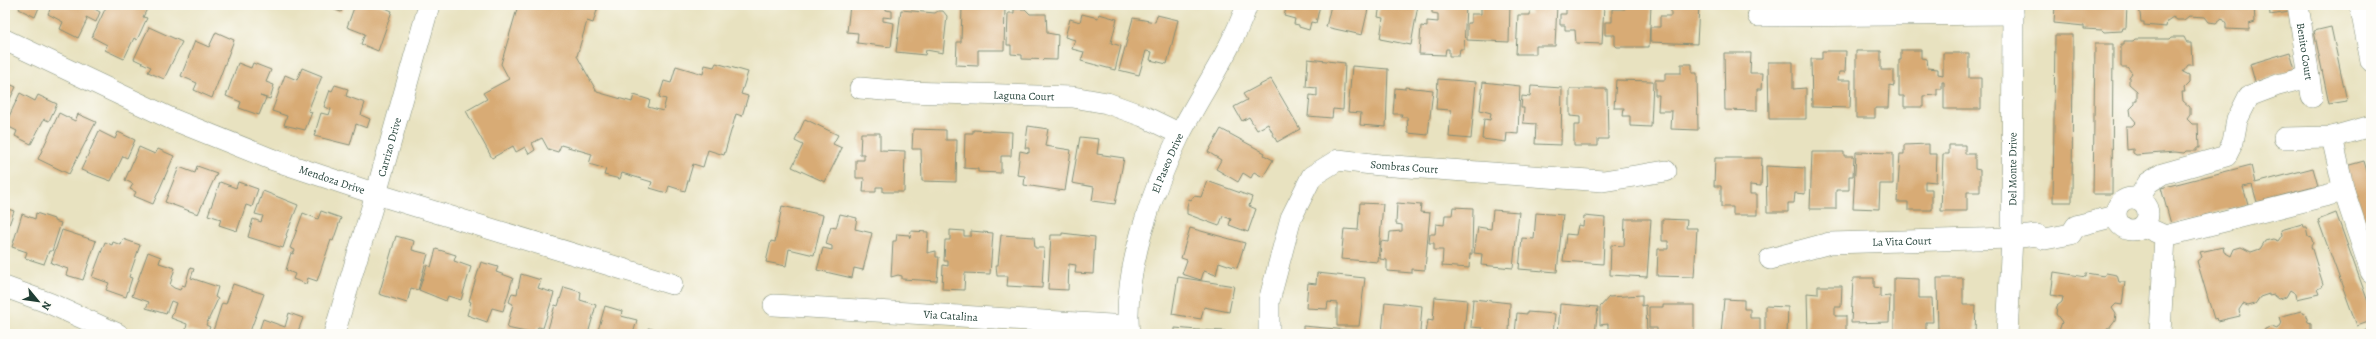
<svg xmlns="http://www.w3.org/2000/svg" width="2376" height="339" viewBox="0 0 2376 339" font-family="Alegreya,serif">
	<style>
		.building { fill: #d8ab75 }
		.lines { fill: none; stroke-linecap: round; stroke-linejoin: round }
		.minor-casing { stroke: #84907a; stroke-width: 22 }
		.minor { stroke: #fff; stroke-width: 21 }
		.labels { text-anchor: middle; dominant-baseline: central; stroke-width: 4; stroke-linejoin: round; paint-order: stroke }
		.street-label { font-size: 11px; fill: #1f3d34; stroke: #fdfcf7 }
	</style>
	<rect width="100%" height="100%" fill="#fdfcf7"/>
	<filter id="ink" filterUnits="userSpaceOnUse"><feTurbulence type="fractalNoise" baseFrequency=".025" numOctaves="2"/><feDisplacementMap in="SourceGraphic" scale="8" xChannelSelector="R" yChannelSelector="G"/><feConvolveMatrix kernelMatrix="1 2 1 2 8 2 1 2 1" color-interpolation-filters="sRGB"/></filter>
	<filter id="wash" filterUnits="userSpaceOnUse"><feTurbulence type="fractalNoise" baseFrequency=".012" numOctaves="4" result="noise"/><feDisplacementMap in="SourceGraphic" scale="16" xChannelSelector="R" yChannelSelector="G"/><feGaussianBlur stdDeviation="0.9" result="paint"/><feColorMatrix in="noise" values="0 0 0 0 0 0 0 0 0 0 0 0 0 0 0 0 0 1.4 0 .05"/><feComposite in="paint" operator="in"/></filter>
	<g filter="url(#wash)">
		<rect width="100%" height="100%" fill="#e8e2c0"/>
		<g id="blocks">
			<!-- building -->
			<path class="building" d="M21,5H40L35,17L19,9Z
				M52,5H91V7L100,12L96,22L86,17L87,20L78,38L60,29L63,22L48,14Z
				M107,5H149L143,17L147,18L137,40L134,38L124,59L105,50L107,45L92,37Z
				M322,5H344L341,12Z
				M355,5H379L392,11L378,51L361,44L365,34L347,27Z
				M510,5H591L598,7L593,23L587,21L577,56L597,92L632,102L634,95L650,100L648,107L663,111L666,99L659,97L664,81L671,83L676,66L703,74L705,65L714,67L716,63L748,72L741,94L748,96L742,116L736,114L724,155L708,150L703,167L693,164L685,191L669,186L667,193L650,188L652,182L622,173L620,179L604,175L606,169L589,164L592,154L561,145L558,152L548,149L542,138L532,143L535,150L529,154L525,147L516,152L513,146L492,158L466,111L487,99L483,93L509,79L501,64L517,9L510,7Z
				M850,5H886V10L892,11V18L883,17V21L894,23L891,47L857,43L858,33L847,32Z
				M1287,5H1320L1316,23L1311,22L1309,30L1299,27V25L1294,24L1295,19L1284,16Z
				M1331,5H1369L1362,35L1326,27Z
				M1380,5H1418L1411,45L1380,39L1383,18L1378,17Z
				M1432,5H1466L1464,49H1460L1459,56H1449V49H1446L1445,55L1419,54L1421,26L1427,27V21L1438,22V14L1432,13Z
				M1481,5H1510L1509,42L1467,40V23H1471V14H1481Z
				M1531,5H1557L1555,46H1536V54H1516L1518,15H1530Z
				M1566,5H1604L1602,44L1576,43L1575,30H1565V25H1560V14H1566Z
				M1625,5H1651L1649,47H1617L1615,45V35H1605V22H1612V9H1625Z
				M1665,5H1699L1697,44L1650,42V27H1660V16H1671V8H1665Z
				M2055,5H2127L2126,28H2123L2122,31L2104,32L2102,30L2084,29V26L2054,23Z
				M2139,5H2254L2255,22L2249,24V30L2226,29V23L2222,18L2216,23L2209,22L2205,17L2189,16L2184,20H2177L2173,17L2167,21L2166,27L2144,25V22H2141Z
				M2269,5H2288L2289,12L2270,15Z
				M962,7H1005L1004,50H978V66L956,65L957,42H961Z
				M1014,9H1025L1030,14H1046L1047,33L1058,35L1057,60L1022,59V55L1011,54V45H1007L1008,13H1014Z
				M901,10L935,13L938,11H943L947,16L943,53L926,50L925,55L896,52Z
				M1082,14L1098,18L1099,14L1117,19L1111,43L1121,46L1115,70L1081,61L1084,52L1072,49L1075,40L1065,37L1070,19L1080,22Z
				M1157,15L1178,20L1167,64L1150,60L1152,52L1146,51L1139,75L1119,70L1133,18L1155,22Z
				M149,27L182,42L164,79L148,72L151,67L134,59Z
				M2331,27L2347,101L2329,104L2314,31Z
				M216,32L234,40L212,98L194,90L197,83L181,76L195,41L209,47Z
				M2055,35H2073L2072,202H2053Z
				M2172,37H2184L2187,43H2192L2193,65H2188L2183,72L2189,75V83L2184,88L2185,92H2182L2183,101L2190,107V115L2187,119L2192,124H2198L2199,148H2196V151H2186L2184,153L2175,152L2136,155L2133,153V149L2127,150L2126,126H2132L2136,122L2131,116L2130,109L2135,104V100H2137V91L2129,84V77L2132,73L2127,67H2121V45H2124V41H2133L2135,39H2170Z
				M2095,44H2113L2112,194H2093Z
				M1901,50H1921V58L1927,59L1928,68L1938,69V74L1943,75V53H1969V78H1981V109H1944V82H1942V89H1937V95L1923,96V107H1904V96H1899V60H1901Z
				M1822,51H1846L1845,72H1839L1838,80H1851L1850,108L1812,107L1811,59H1822Z
				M1856,51H1881V70H1894V86L1889,85L1888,108H1875V118H1856Z
				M2290,52L2295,70L2255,82L2250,64Z
				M1724,53H1751L1750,73H1763L1762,89H1757V111L1725,110Z
				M1308,59L1345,63L1343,110L1333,109L1332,118L1308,116L1310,95L1317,96V88L1306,87Z
				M1768,62H1793V89L1806,88V119H1769Z
				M238,63L251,68L253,63L271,70L266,82L274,85L270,99L260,96L266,98L259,115L239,108L241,102L226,96Z
				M1681,64H1692V73H1697L1698,130L1671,129L1672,111H1658L1659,95H1655V80H1665V73H1681Z
				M1352,66L1388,69L1386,127L1360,125L1361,113L1348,112Z
				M302,68L322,76L308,111L312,112L305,130L284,125L287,116L272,111L285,75L297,80Z
				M1271,79L1300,129L1277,142L1268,124L1257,130L1249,117L1242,121L1234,107L1247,100L1243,94Z
				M1438,79L1476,82L1471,139L1449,137L1451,110L1436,109Z
				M1616,80L1653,81L1651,127L1630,126V116H1623L1624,108H1614Z
				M5,82L16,87L7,105H5Z
				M1483,82L1520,86L1518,134L1507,133L1506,142L1482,139L1484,119L1490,120L1491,113L1480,110Z
				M335,85L348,89L346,96L365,103L361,115L370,119L367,128L356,124L350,145L314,136L321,113L329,115L331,109L324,107L330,90L332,91Z
				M1531,86L1562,88L1561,145L1535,144L1536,124L1523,123L1524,108H1521L1522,96L1530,97Z
				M1405,87L1433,90L1428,135L1408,133L1407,117H1401L1402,114H1393L1395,88L1405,89Z
				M1570,89H1607L1608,139H1598V146H1574V125H1580V117L1570,116Z
				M20,93L35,101L38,95L57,104L49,121L44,119L31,144L15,136L17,131L5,125Z
				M59,113L75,121L78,114L96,122L69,174L38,159Z
				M805,119L838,135L833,144L842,148L825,182L792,167L803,145L795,141Z
				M1028,126L1048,129L1045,146L1071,150L1065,191L1024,185L1025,176L1017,175L1020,151L1029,153V148H1025Z
				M913,129L946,130V140H957L956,182L922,181L921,149H912Z
				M1221,129L1265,153L1264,155L1273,160L1263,177L1254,172L1251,178L1243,173L1238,182L1216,169L1221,160L1208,152Z
				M973,130L1012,132L1011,156H1001V173L978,172V169L964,168L965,133H973Z
				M99,131L115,139L118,132L135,140L127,158L123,156L111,181L81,170Z
				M861,133H880V150L905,151L904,192H883V187H876V192H863L864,178H856V160H864V154H860Z
				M1080,137L1099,139L1097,154L1124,158L1115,204L1092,201L1094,187L1072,183Z
				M1929,144V154H1937L1936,182L1925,181V189H1932V210H1908V202H1897L1900,154H1904V145Z
				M1949,145H1965V154H1975V169L1980,170V192H1967V211H1941L1943,154H1949Z
				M139,147L155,154L158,149L174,156L153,204L134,196L136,192L130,189L133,184L125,180Z
				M1812,152H1844V156H1854L1853,176H1849V190H1836V209H1810Z
				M1856,152L1893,153V184H1880L1879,209L1853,208Z
				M1715,158H1762L1761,186L1750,185V194H1757V215H1733V207H1721V186H1714Z
				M2364,161L2371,185V243L2346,166Z
				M2251,165L2255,183L2313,168L2318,186L2257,202L2252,185L2243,187L2248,204L2171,224L2161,188Z
				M197,166L217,173L198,214L165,202L179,167L195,173Z
				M1766,166L1805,168V194L1795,193L1794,203H1788V212H1767Z
				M1207,181L1252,197L1249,206L1256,209L1248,232L1229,225L1231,219L1223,216L1219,226L1187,214V206L1189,199L1191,200L1194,196L1201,197Z
				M220,182L236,188L238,182L258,189L252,207L246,205L237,231L219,225L221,219L208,215Z
				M263,191L298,205L286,235L287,236L283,248L248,237L253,219L261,222L263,216L255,214Z
				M1360,203L1383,204L1378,262L1341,259L1344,229L1358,230Z
				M1397,203L1421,205L1420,212L1430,213L1425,270L1412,269V273L1387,271V260L1380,259L1381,241L1389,242L1390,232L1402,231V225L1396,224Z
				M782,206L823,215L814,255L789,249L786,266L766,262L771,241L775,242Z
				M1453,207L1473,208L1472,254H1470L1469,268L1442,266L1443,250H1434V243H1429L1430,234H1435L1436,224L1444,225L1445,215H1452Z
				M5,208L14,211L5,236Z
				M1493,210L1519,212L1513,268L1481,265L1482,254L1474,253L1478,227L1491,229Z
				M321,211L341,218L333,241L331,240L317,281L308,278L306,284L293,279L295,274L286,270L291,253L293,254L295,250L290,248L303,213L318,219Z
				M36,213L54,219V221L61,223L52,251H49L44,264L25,258L27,252L12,247L22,214L35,219Z
				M1536,213L1563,215L1557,272L1519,269L1522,238L1534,239Z
				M2336,213L2371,310V321L2357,326L2318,220Z
				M840,214L857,218L855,229L872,233L863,270L854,268L852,278L817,270L823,248L832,250V246L826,244L828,236L831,227L836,228Z
				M1584,216L1605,218L1603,264L1563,261L1566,234L1576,235L1578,225L1583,226Z
				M1625,219H1651L1647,277L1610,275L1611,245L1624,246Z
				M1662,219L1687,220L1686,228H1697L1694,277L1657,276L1658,249H1668V241H1662Z
				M2302,224L2303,227H2306L2308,236L2311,237L2313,243L2311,246L2323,284L2322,287L2317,289L2319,294L2297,299L2296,294L2290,290L2286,297L2279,299L2274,295L2269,296V294L2260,297L2255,304L2248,306L2243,304L2239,310L2240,316L2218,321L2217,318L2214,319L2197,261L2202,257L2200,252L2223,247L2224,252L2231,256L2234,249L2241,247L2251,252L2260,249L2265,241L2273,239L2278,241L2282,235L2281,230Z
				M1190,228L1245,243L1237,268L1219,262L1216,275L1204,271L1201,280L1182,274L1187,260L1181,258Z
				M62,230L96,241L83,280L66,275L68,269L51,263Z
				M950,230L964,231V236H971V231L993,233L990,274L965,273L964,290L942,289L943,265L948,266V261H944L945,240H950Z
				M911,231L928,232L927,253L936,251V257H939L937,281L902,279V276L898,275L891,277L893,241H896L897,234L909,235L910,238Z
				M1062,233L1095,237L1093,274L1075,273L1076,265L1069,264L1068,290L1048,289L1051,235H1062Z
				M1001,235L1034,237L1035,248H1044L1042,288L1007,286L1008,276H997L996,265H998Z
				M396,236L414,241L412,250L428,254L418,290L411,288L407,303L379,294Z
				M123,239L140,245L129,277L132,278L126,297L106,290L109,283L92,277L105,242L112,245L113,242L121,245Z
				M436,249L456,255L454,261L471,267L461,300L448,296L446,301L419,290L427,265L431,267Z
				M148,252L161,257L159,263L175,268L170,285L174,288L180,290L182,285L185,286L190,268L194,269L191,278L218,287L215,297L218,299L206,325L210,327L207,334L186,329L187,324L171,318L176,303L171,301L166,314L146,308L149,302L132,296Z
				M481,262L498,267L496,272L513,278L503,311L492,308L487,322L467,315L471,302L469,301Z
				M2054,272L2086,277V273L2104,276L2106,273L2117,275L2119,282H2125L2122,305L2116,304L2112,308L2116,314L2115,321L2109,329H2107V334H2058L2062,322L2056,314L2057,306L2062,302L2063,297L2051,295Z
				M1317,273L1365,278L1359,326H1337V303L1328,302L1327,309L1306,308L1308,283L1316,284Z
				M521,274L541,280L538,288L554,293L543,328L538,327L535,334L507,328L513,304L509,302L512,293L517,294Z
				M1178,277L1234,286L1229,312L1204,307L1201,319L1172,314Z
				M1853,278H1874V287L1880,288V297L1890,296L1889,322L1851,323Z
				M1894,278L1919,279V298H1932L1933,322H1926V334H1894Z
				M1937,278H1963V305H1976L1975,334H1938Z
				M233,284L264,294L249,334H212L222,303L226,304Z
				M1818,286H1842L1841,307H1835V316H1846V334H1808L1807,293L1818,294Z
				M564,287L581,292L580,300L596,305L588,334H556L555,331L548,329L555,305L558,306Z
				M1642,295V306L1646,305L1647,334L1608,332V324L1600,325V307L1609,297Z
				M1435,297L1467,300L1464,334H1426L1428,320L1433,321Z
				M1473,299L1510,303L1509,334H1482V328L1471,327Z
				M1724,299L1744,300V309H1750V318H1760V334H1721Z
				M1385,302L1422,306L1420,332H1422V334L1382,333Z
				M1560,304L1598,307L1595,334H1558Z
				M1663,305H1694V334H1657V328H1649V307H1663Z
				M605,306L622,311L621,316L637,320L633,334H597Z
				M1765,306L1788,307L1787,334H1765Z
				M2301,311L2303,314L2305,313L2308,322L2311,323V334H2263L2265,329L2272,327L2277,329L2281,323L2279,317Z
				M1527,312L1555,314L1553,334H1515L1517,313L1527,314Z
				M289,313L303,318L297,334H258L263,319L285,327Z
				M2371,325V334H2359L2368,329L2367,327Z
				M1303,326L1359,331V334H1303Z
				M648,328L664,332L665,330L676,334H647Z
				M1175,328L1197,330L1225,331L1224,334H1175Z"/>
		</g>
	</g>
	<g filter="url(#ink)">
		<use href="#blocks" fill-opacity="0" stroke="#84907a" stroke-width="1"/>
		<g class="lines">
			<!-- minor casing -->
			<g class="minor-casing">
				<g id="minor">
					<path id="s1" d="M2298,5L2312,97"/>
					<path d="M2360,5L2371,61"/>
					<path d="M1758,16L2013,14"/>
					<path id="s2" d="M5,40L174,120L271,159L376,194L672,284"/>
					<path id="s3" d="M860,88L907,92L1073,97L1107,103L1143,116L1180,134"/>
					<path d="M2332,137L2344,191L2371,272"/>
					<path d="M2284,138L2332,137L2371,126"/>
					<circle cx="2132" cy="214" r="16"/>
					<path d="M2138,199L2148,183L2162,174L2226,156L2233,142L2237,120L2249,96L2278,85L2309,77"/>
					<path d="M2143,226L2165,236L2344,191"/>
					<path id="s4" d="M1770,259L1830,243L2012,238L2037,235L2045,239L2071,234L2076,226L2115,216"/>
					<path d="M5,287L49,303L118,334"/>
					<path id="s5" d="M774,305L1128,326"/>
					<path id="s6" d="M334,334L376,194L429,5"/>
					<path id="s7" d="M1129,334C1122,272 1153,189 1180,134C1202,91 1231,51 1247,5"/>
					<path id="s8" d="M1269,334V301L1291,218L1312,176L1338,160L1380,165L1603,181L1666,171"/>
					<path id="s9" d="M2007,334L2012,238L2013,5"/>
					<path d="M2160,334L2165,236"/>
				</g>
			</g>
			<!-- minor -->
			<use href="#minor" class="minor"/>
		</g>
	</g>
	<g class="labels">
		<!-- street labels -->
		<g class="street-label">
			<text stroke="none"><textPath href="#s1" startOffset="47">Benito Court</textPath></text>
			<text stroke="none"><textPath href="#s3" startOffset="164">Laguna Court</textPath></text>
			<text stroke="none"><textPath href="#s6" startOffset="195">Carrizo Drive</textPath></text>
			<text stroke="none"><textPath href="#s7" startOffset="177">El Paseo Drive</textPath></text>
			<text stroke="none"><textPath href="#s8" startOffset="263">Sombras Court</textPath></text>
			<text stroke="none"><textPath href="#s9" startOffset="165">Del Monte Drive</textPath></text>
			<text stroke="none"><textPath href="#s2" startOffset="356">Mendoza Drive</textPath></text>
			<text stroke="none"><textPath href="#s4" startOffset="134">La Vita Court</textPath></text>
			<text stroke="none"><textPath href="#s5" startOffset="177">Via Catalina</textPath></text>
		</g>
	</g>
	<!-- margin -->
	<rect width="2376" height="339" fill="none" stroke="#fdfcf7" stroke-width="20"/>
	<!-- north arrow -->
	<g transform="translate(38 301) rotate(119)" stroke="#fdfcf7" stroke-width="3" paint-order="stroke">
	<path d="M0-3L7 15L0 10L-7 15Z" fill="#1f3d34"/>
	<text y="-6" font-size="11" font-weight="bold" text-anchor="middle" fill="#1f3d34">N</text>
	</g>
</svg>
